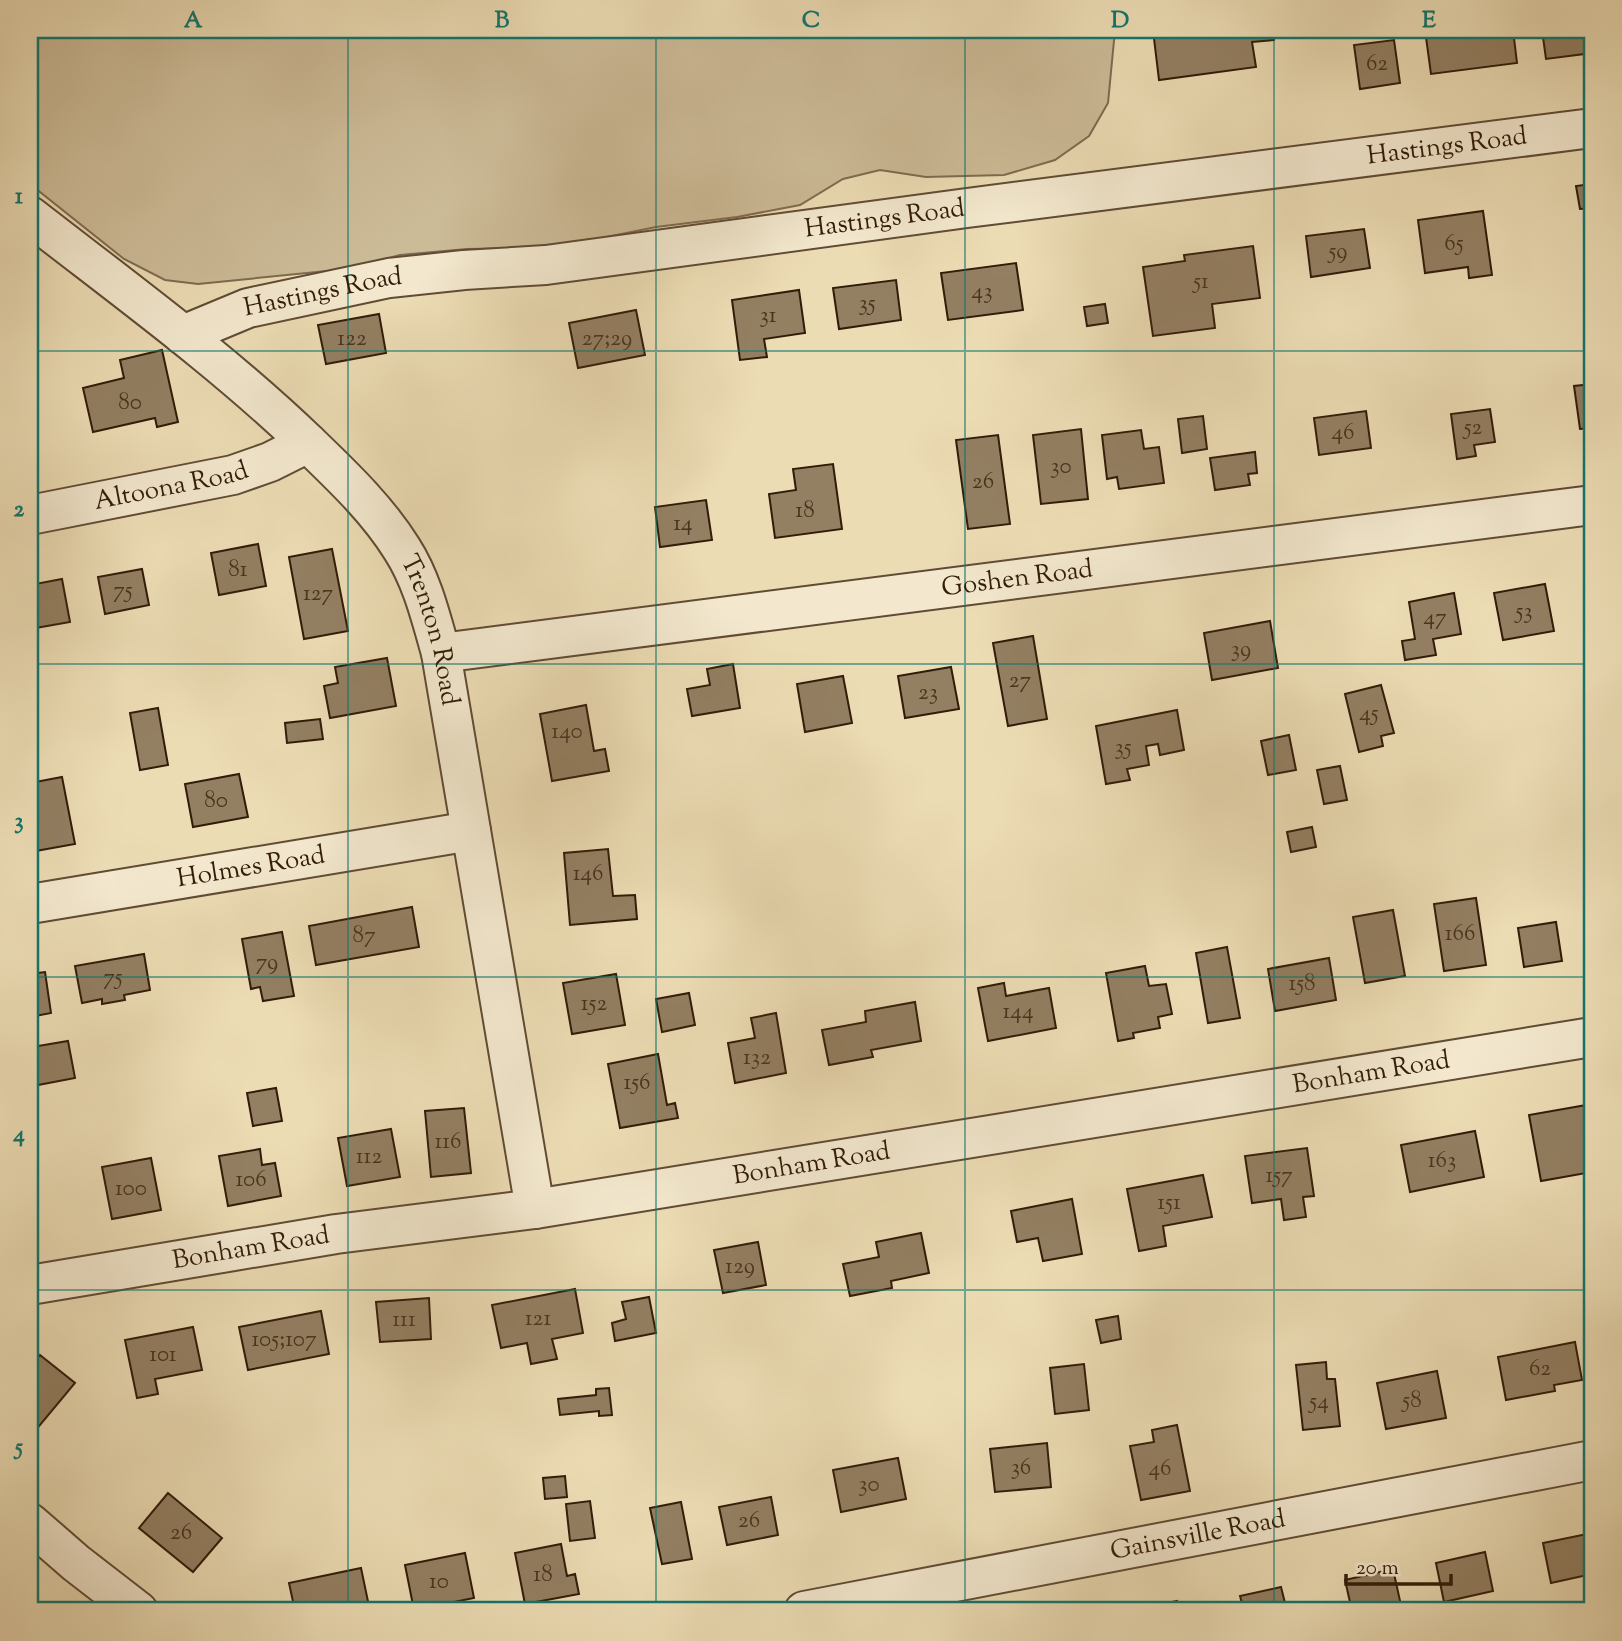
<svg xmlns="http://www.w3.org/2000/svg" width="1622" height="1641" viewBox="0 0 1622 1641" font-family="'Sorts Mill Goudy',serif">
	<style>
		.green { fill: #ccbb97; stroke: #7f6b50; stroke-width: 2 }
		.building { fill: #937f62; stroke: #321b09; stroke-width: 2 }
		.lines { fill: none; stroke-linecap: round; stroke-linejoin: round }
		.minor-casing { stroke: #604b34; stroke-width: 42 }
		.minor { stroke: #f3e8ce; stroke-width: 38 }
		.grid { fill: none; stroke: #0f766e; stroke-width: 2; stroke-opacity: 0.55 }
		.labels { text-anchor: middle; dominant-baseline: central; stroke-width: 5; stroke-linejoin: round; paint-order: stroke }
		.number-label { font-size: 23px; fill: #4a341f }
		.street-label { font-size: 26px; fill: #321b09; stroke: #f3e8ce }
		.neatline { fill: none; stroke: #0f766e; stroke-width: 2.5 }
		.grid-label { font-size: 23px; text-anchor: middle; font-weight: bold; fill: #0f766e }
	</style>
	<rect width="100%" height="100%" fill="#ecdcb4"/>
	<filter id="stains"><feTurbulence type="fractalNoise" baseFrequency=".00286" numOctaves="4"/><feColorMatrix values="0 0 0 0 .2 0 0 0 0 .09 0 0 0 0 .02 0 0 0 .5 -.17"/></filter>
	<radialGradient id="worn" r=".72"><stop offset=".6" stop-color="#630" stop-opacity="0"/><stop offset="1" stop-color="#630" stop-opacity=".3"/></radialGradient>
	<!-- green -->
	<path class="green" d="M30,30H1115L1108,103L1089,136L1055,160L1004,175L926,177L880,170L843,179L800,205L737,217L656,227L592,240L524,248L467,249L400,255L347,269L198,284L165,280L124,259L30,184Z"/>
	<!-- building -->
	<path class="building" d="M1153,30H1273L1274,40L1252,42L1256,67L1159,80Z
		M1425,30H1513L1517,63L1431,74Z
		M1542,30H1592V53L1546,59Z
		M1394,40L1400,83L1360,89L1354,45Z
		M1592,184V208L1580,209L1576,186Z
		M1483,211L1492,275L1469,278L1468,267L1425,273L1418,220Z
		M1364,229L1370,268L1311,277L1306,236Z
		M1253,246L1260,298L1212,304L1215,328L1153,336L1143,267L1185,261L1184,255Z
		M1016,263L1023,310L948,320L941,273Z
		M896,280L901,320L839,329L833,288Z
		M799,290L805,333L764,339L767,357L740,360L732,300Z
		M1105,304L1108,323L1087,326L1084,307Z
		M636,310L645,355L578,368L569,323Z
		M379,314L386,353L326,364L318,325Z
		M162,350L178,422L157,427L155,418L93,432L83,388L124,378L120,360Z
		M1592,384V428L1580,429L1574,386Z
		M1490,409L1495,442L1474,445L1476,456L1457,459L1451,414Z
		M1366,411L1371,448L1319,455L1314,418Z
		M1203,416L1207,449L1182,453L1178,419Z
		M1081,429L1088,499L1041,504L1033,435Z
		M1141,430L1144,449L1159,447L1164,483L1119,489L1117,477L1107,479L1102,435Z
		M998,435L1010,524L968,529L956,440Z
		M1255,452L1257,473L1248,474L1250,485L1215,490L1210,458Z
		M833,464L842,529L775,538L769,494L796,490L793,469Z
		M706,500L712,540L660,547L655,507Z
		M258,544L266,586L219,595L211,553Z
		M332,549L348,631L304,639L289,557Z
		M142,569L149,605L105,614L98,577Z
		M62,579L70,622L30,629V585Z
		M1545,584L1554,631L1503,640L1494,593Z
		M1454,593L1461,634L1433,639L1436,655L1405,660L1402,641L1415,639L1409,602Z
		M1270,621L1278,668L1212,680L1204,633Z
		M1033,636L1047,719L1008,726L993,643Z
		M387,658L396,706L330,718L324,686L338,683L335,667Z
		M733,664L740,708L692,716L687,689L710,685L707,669Z
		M951,667L959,709L905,718L898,676Z
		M843,676L852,723L805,732L797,684Z
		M1381,685L1394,733L1381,736L1383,746L1359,752L1345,694Z
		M586,705L594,751L605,749L609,771L552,781L540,714Z
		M158,708L168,765L140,770L130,713Z
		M1177,710L1184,750L1160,755L1158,744L1146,746L1149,765L1127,769L1130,780L1106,784L1096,726Z
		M320,719L323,739L287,743L285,723Z
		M1289,735L1296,770L1268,775L1261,741Z
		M1340,766L1347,800L1324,804L1317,770Z
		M239,774L248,817L193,827L185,784Z
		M62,777L75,844L30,852V783Z
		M1312,827L1316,847L1291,852L1287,832Z
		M608,849L613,896L635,895L637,919L570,925L564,853Z
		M1476,898L1486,965L1444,971L1434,904Z
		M412,907L419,947L316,965L309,926Z
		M1393,910L1405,976L1365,983L1353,917Z
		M1556,922L1562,961L1524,967L1518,928Z
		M282,932L294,996L263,1001L260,987L251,989L242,939Z
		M1227,947L1240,1018L1208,1023L1196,953Z
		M144,954L150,990L124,995L125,1000L102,1004V999L82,1003L75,966Z
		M1329,958L1336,1000L1275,1011L1268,969Z
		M1145,966L1149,986L1166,984L1172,1014L1158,1017L1160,1028L1133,1033L1134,1038L1118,1041L1106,973Z
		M45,972L51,1013L30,1017V974Z
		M616,974L625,1025L572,1034L563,983Z
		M1004,983L1006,996L1049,988L1056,1028L988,1041L978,988Z
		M689,993L695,1025L662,1032L656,999Z
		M915,1002L921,1041L871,1050L873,1057L829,1065L822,1030L866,1022L865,1011Z
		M776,1013L786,1073L735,1083L728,1043L755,1038L751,1018Z
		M68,1041L75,1078L38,1085L32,1047Z
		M658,1054L667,1105L675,1103L678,1118L620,1128L608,1064Z
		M276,1088L282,1121L253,1126L247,1093Z
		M1592,1104V1172L1541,1181L1529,1115Z
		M464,1108L471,1173L431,1177L425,1111Z
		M391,1129L400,1177L347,1186L338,1138Z
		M1475,1131L1484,1177L1410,1192L1401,1145Z
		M1307,1148L1314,1196L1303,1197L1306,1217L1284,1220L1281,1199L1252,1203L1245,1156Z
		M260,1149L262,1165L275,1163L281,1196L228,1206L219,1156Z
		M151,1158L161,1210L112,1219L102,1167Z
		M1203,1175L1212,1217L1163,1226L1166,1246L1139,1251L1127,1189Z
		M1072,1199L1082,1254L1043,1261L1038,1238L1017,1242L1011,1211Z
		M30,1210L36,1242L30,1243Z
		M1592,1223V1239L1587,1240L1584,1225Z
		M921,1233L929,1273L891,1281L892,1288L850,1296L843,1264L879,1257L876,1242Z
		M758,1242L766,1285L723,1293L714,1250Z
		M575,1289L583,1333L552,1339L557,1359L531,1364L527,1343L501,1348L492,1305Z
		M649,1297L656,1333L615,1341L612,1323L626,1319L622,1302Z
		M429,1298L431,1339L380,1342L376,1302Z
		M321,1311L329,1354L248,1370L239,1327Z
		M1118,1316L1121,1339L1101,1343L1096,1320Z
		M193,1327L202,1370L155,1379L158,1394L137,1398L125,1340Z
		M1575,1342L1582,1380L1554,1385L1555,1391L1506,1400L1498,1357Z
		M40,1355L75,1383L30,1437V1368Z
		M1326,1362L1327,1379H1335L1340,1426L1303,1430L1296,1365Z
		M1084,1364L1089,1410L1055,1414L1050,1368Z
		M1437,1371L1446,1418L1386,1429L1377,1383Z
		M609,1388L612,1415L599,1416V1411L560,1415L558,1399L596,1395V1389Z
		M1177,1425L1190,1491L1141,1500L1130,1446L1154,1442L1152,1430Z
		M1047,1443L1051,1487L995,1492L990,1449Z
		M898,1458L906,1499L841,1512L833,1470Z
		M565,1476L567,1497L545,1499L543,1478Z
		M168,1493L222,1538L193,1572L139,1528Z
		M771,1497L778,1535L727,1545L719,1507Z
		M590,1501L595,1538L570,1541L566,1504Z
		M681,1502L692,1559L662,1564L650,1508Z
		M1592,1533V1574L1551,1583L1543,1543Z
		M561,1544L567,1576L575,1574L579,1594L525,1604L515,1553Z
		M1485,1552L1493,1591L1444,1602L1436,1563Z
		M465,1553L474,1598L414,1610L405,1565Z
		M361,1568L370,1611H295L289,1583Z
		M1393,1569L1402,1610L1352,1611L1345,1580Z
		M1281,1587L1287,1611H1244L1240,1596Z
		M1177,1601L1179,1611H1127Z"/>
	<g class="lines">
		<!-- minor casing -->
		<g class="minor-casing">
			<g id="minor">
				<path id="s1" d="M30,216C125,290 223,361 310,445C343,477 377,509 402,549C422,580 431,618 441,653L535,1209"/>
				<path id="s2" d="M183,335L248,308L389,278L464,270L546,265L967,208L1592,128"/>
				<path id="s3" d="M30,515L233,475L270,462L308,443"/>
				<path id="s4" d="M441,653L1592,505"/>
				<path id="s5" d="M30,904L471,831"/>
				<path id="s6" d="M30,1285L336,1234L535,1209L1592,1037"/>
				<path d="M30,1523L76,1563L138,1611"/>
				<path id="s7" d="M804,1611L1592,1460"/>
			</g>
		</g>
		<!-- minor -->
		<use href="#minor" class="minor"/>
	</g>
	<!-- grid -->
	<path class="grid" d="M348,30V1611M656,30V1611M965,30V1611M1274,30V1611M30,351H1592M30,664H1592M30,977H1592M30,1290H1592"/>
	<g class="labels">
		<!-- number labels -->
		<g class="number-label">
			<text x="1377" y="64">62</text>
			<text x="1454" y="244">65</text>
			<text x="1338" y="252">59</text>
			<text x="1201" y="282">51</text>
			<text x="982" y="292">43</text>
			<text x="867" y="304">35</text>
			<text x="768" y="316">31</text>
			<text x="352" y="339">122</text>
			<text x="607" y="339">27;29</text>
			<text x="130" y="403">80</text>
			<text x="1473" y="428">52</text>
			<text x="1343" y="433">46</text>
			<text x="1061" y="467">30</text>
			<text x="983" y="482">26</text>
			<text x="805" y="511">18</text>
			<text x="683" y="524">14</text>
			<text x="238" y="570">81</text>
			<text x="123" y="591">75</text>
			<text x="318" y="594">127</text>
			<text x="1524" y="612">53</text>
			<text x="1435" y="618">47</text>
			<text x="1241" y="650">39</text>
			<text x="1020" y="681">27</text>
			<text x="928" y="693">23</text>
			<text x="1369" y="714">45</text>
			<text x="567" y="732">140</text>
			<text x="1123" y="748">35</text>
			<text x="216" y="801">80</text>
			<text x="588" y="874">146</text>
			<text x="1460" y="934">166</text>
			<text x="364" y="936">87</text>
			<text x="267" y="963">79</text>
			<text x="113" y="978">75</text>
			<text x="1302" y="984">158</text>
			<text x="594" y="1004">152</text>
			<text x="1018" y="1012">144</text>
			<text x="757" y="1058">132</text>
			<text x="637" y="1083">156</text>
			<text x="448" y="1142">116</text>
			<text x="369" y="1157">112</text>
			<text x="1442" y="1161">163</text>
			<text x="1279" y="1176">157</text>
			<text x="251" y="1180">106</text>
			<text x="131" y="1189">100</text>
			<text x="1169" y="1203">151</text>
			<text x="740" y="1267">129</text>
			<text x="538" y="1319">121</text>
			<text x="404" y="1320">111</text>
			<text x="284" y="1340">105;107</text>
			<text x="163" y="1355">101</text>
			<text x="1540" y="1369">62</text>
			<text x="1412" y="1401">58</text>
			<text x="1319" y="1402">54</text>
			<text x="1021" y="1468">36</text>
			<text x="1160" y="1469">46</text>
			<text x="869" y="1485">30</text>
			<text x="749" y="1521">26</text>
			<text x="181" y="1533">26</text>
			<text x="543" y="1575">18</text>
			<text x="439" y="1582">10</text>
		</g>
		<!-- street labels -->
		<g class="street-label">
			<text stroke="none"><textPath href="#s2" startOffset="1281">Hastings Road</textPath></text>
			<text stroke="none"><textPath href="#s2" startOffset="714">Hastings Road</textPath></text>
			<text stroke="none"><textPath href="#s2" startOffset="147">Hastings Road</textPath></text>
			<text stroke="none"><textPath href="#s3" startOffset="144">Altoona Road</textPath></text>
			<text stroke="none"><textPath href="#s4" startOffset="581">Goshen Road</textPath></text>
			<text stroke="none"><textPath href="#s1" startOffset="588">Trenton Road</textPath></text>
			<text stroke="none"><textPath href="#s5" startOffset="224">Holmes Road</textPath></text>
			<text stroke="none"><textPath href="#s6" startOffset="1358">Bonham Road</textPath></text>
			<text stroke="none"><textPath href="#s6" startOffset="791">Bonham Road</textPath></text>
			<text stroke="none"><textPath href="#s6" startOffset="224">Bonham Road</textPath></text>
			<text stroke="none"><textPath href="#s7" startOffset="401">Gainsville Road</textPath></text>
		</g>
	</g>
	<!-- margin -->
	<rect width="1622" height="1641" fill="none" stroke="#ecdcb4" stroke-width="77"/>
	<!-- scale -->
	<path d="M1346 1574v10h105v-10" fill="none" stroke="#321b09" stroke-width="3.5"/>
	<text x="1356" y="1574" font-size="21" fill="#321b09" stroke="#f3e8ce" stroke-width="5" paint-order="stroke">20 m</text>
	<rect x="38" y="38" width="1546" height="1564" class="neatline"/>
	<g class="grid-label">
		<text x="193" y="27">A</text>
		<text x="502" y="27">B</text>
		<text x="811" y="27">C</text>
		<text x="1120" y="27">D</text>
		<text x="1429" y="27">E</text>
		<text x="19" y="203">1</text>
		<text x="19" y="516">2</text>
		<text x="19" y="828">3</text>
		<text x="19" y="1141">4</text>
		<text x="19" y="1454">5</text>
	</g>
	<rect width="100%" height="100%" filter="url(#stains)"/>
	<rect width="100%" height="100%" fill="url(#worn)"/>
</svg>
